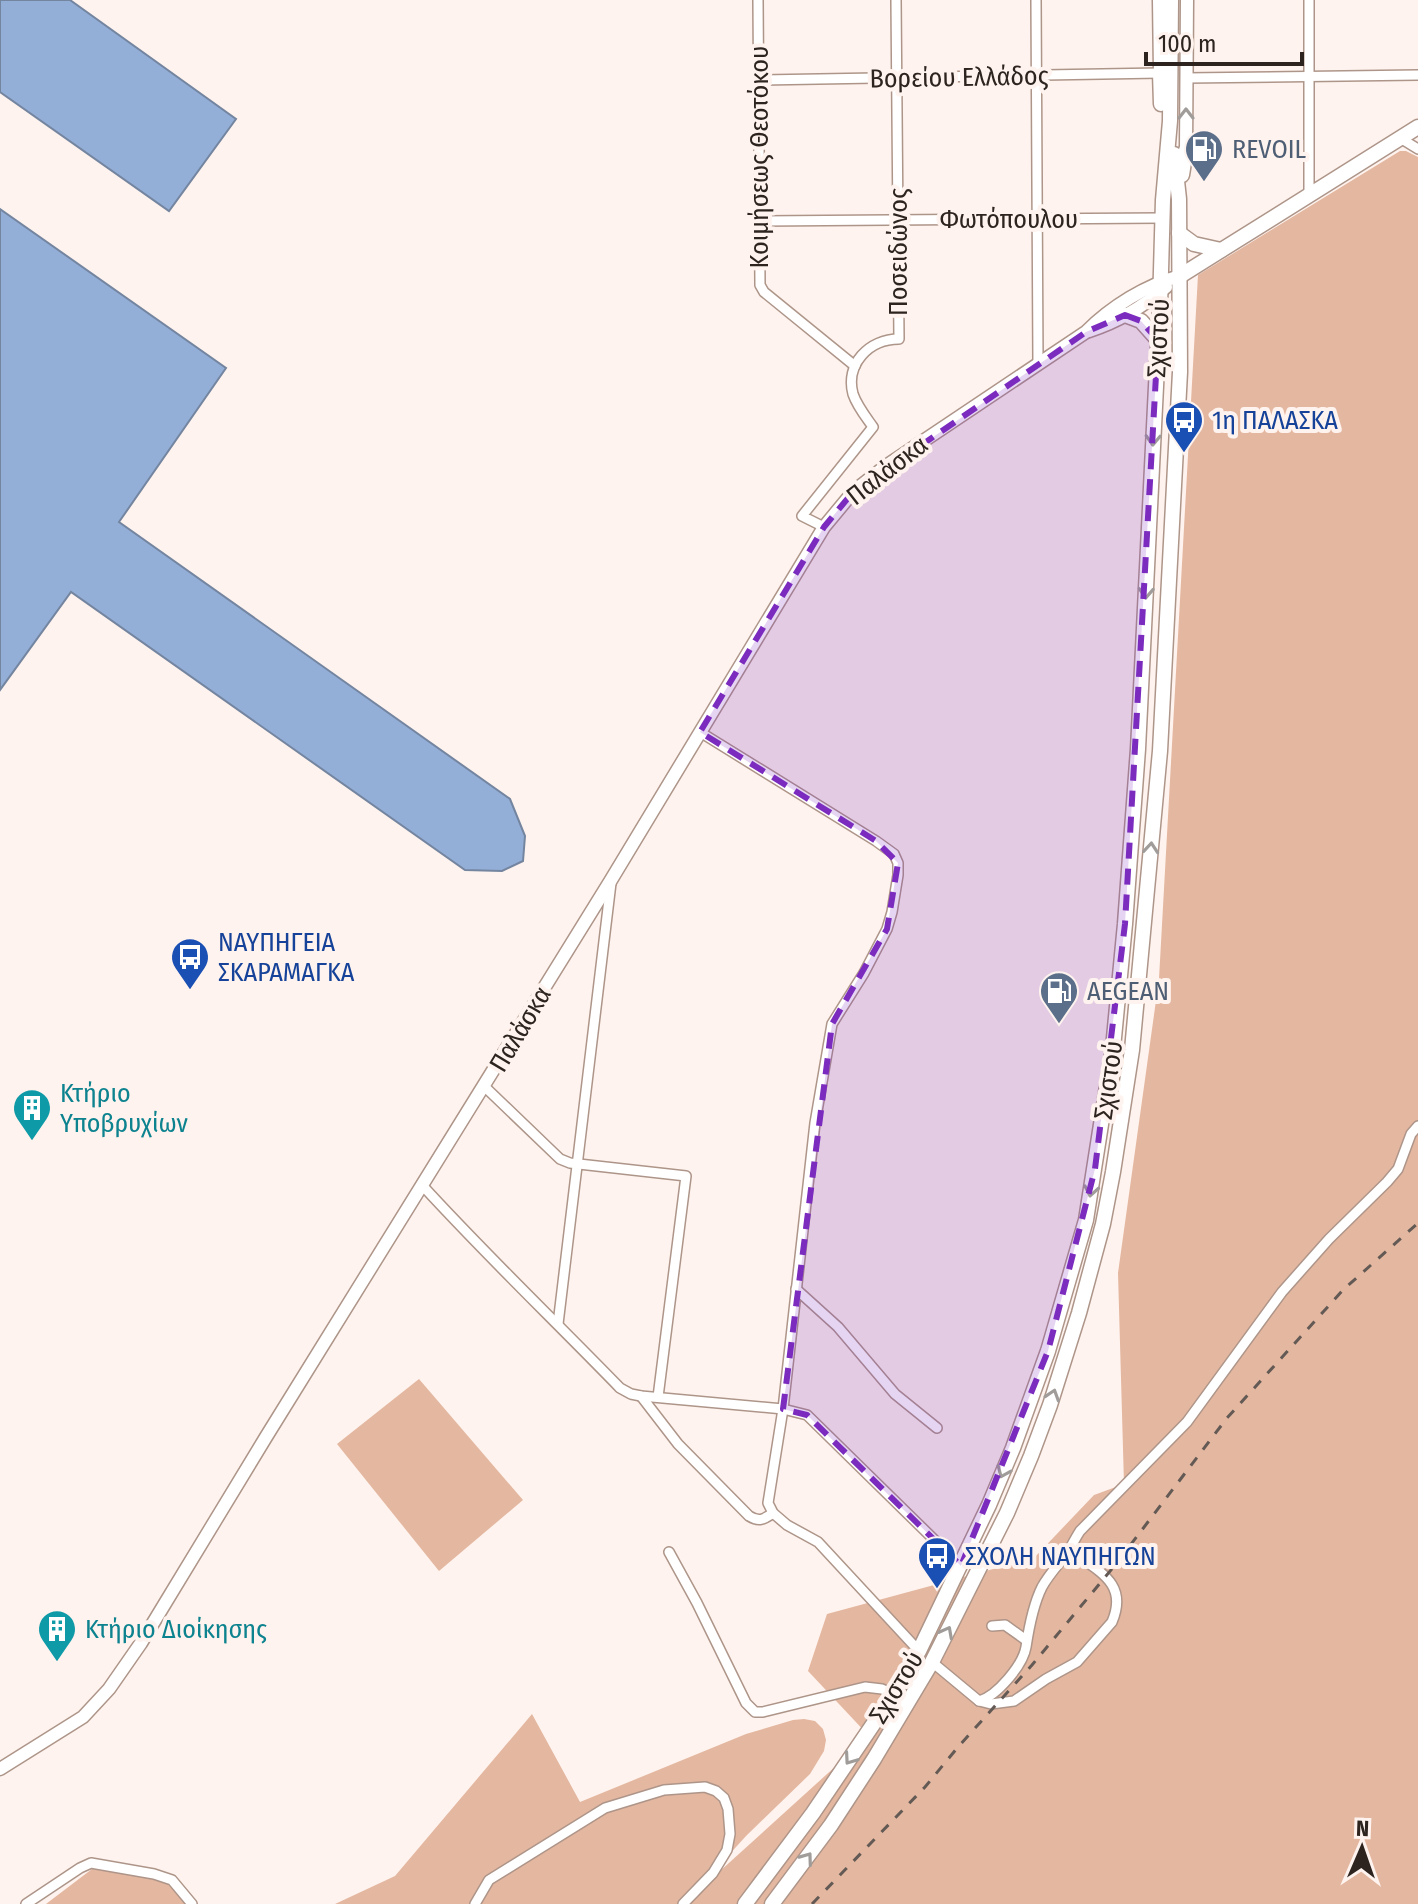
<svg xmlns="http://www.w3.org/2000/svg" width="1418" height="1904" viewBox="0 0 1418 1904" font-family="'Fira Sans Condensed',sans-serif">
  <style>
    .green { fill: #e4b7a0 }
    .water { fill: #93afd8; stroke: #7485a0; stroke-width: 2 }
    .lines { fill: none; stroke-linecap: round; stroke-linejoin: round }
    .minor-casing { stroke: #ae9589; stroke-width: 12 }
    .tertiary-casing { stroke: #ae9589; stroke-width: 15 }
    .primary-casing { stroke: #ae9589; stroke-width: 17 }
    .minor { stroke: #fff; stroke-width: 9 }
    .tertiary { stroke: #fff; stroke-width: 12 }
    .primary { stroke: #fff; stroke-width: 14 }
    .rail { stroke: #635a55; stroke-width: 3; stroke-dasharray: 10 10; stroke-linecap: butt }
    .oneway { stroke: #a09c9a }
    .marked { fill: #7b2cbf; fill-opacity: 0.2; stroke: #7b2cbf; stroke-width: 6; stroke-dasharray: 16 10; stroke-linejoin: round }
    .labels { text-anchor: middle; stroke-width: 8; stroke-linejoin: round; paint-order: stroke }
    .street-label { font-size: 26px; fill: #2d241f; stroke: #fef3ee }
    .service-label { font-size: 26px; fill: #4e5e75; stroke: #fef3ee; text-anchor: start }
    .transit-label { font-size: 26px; fill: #164399; stroke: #fef3ee; text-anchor: start }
    .culture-label { font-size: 26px; fill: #0d838f; stroke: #fef3ee; text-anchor: start }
  </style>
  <rect width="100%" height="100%" fill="#fef3ee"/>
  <g class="green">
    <polygon points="1400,151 1406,151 1418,157 1418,1904 335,1904 395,1876 532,1714 580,1802 746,1734 793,1720 804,1719 815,1721 823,1729 826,1740 824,1751 810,1774 746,1836 688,1900 869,1736 808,1671 827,1614 1034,1558 1094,1495 1124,1484 1118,1273 1159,979 1198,275"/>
    <polygon points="419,1379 523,1500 439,1571 337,1444"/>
    <polygon points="96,1866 167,1883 198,1904 46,1904"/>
  </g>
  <g class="water">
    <polygon points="0,0 70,0 236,119 169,211 0,92"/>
    <polygon points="0,209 226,368 119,522 510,799 525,836 523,861 502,871 465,870 71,592 0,690"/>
  </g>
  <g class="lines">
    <g class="minor-casing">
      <g id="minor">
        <polyline points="758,0 760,285 764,292 855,366"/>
        <polyline points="1036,0 1038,363"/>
        <polyline points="1186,78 1418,75"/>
        <polyline points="758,80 1160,73"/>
        <polyline points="1400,138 1418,149"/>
        <polyline points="1309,195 1309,0"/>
        <polyline points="759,221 1162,218"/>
        <path d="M824,527L802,516L873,427C866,417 857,406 853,394C845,364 869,339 899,339L896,0"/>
        <polyline points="700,732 876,841 894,854 898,863 898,875 892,912 887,929 864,973 832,1024 815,1123 783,1409 768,1503 773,1513 787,1525 818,1542 919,1651"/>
        <polyline points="485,1087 560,1159 570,1163 686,1176 658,1397"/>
        <path d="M422,1185C486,1255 554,1320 620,1388L631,1394L641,1396L783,1409L807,1415L961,1566"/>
        <polyline points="796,1289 838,1327 895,1394 937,1428"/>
        <polyline points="558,1324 611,883"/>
        <path d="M641,1396L678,1444L749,1516C759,1522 763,1520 773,1513"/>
        <polyline points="669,1552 697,1603 746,1703 755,1712 763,1712 865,1687 882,1689 897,1696"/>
        <polyline points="992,1626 1005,1625 1026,1640"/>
        <path d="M932,1662L979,1701L991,1704L1014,1701L1046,1679L1077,1662L1112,1622C1129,1582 1097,1571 1070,1550"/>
        <path d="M979,1701C997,1696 1023,1665 1026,1647C1029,1627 1033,1605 1042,1587C1049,1574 1059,1564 1068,1552C1072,1545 1076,1537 1080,1531L1187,1422L1282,1292L1329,1239L1387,1182L1398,1169L1411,1134L1418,1126"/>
        <polyline points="26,1904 80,1868 91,1863 154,1874 172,1880 192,1904"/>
        <polyline points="475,1904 489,1880 605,1808 664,1790 705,1787 716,1791 724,1798 728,1809 730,1834 727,1850 713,1873 683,1904"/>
      </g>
    </g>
    <g class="tertiary-casing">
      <g id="tertiary">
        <polyline points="1159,0 1160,73"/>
        <polyline points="1186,150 1187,0"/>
        <path d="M1089,331C1117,322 1144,306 1166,287"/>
        <path d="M0,1769L83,1717L109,1689L141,1643L266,1437L611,880L824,527L853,492L886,466L1086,332C1111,307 1146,285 1180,276"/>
      </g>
    </g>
    <g class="primary-casing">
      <g id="primary">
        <polyline points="1160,73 1161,104"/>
        <polyline points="1182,175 1186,150"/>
        <polyline points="1179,233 1194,244 1221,250"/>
        <polyline points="1180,276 1418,127"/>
        <polyline points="1125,315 1141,321 1158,340"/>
        <polyline points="745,1904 813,1813 893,1695 919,1651 989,1505 1013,1448 1048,1351 1086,1220 1113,1048 1125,924 1138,749 1160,306 1163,200 1170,121 1171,0"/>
        <polyline points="772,1904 831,1825 874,1759 932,1662 1007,1513 1031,1456 1050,1405 1079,1313 1103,1224 1113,1172 1132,1050 1160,751 1180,372 1179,199 1174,154"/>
      </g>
    </g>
    <use href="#minor" class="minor"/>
    <use href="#tertiary" class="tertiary"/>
    <use href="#primary" class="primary"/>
    <polyline class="rail" points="812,1904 925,1787 958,1747 1032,1665 1116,1564 1227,1418 1343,1290 1418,1223"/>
  </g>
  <defs><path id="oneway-chevron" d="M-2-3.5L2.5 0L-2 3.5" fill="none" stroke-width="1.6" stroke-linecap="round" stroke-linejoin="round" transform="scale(2)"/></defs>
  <g class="oneway">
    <use href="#oneway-chevron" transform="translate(1186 114) rotate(-90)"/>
    <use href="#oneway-chevron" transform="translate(1153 440) rotate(92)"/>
    <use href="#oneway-chevron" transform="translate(1146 593) rotate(93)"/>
    <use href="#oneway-chevron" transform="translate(1151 848) rotate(-85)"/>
    <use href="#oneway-chevron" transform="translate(1091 1191) rotate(100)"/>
    <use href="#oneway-chevron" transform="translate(1053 1395) rotate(-72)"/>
    <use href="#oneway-chevron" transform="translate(1003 1472) rotate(113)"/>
    <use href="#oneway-chevron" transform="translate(947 1632) rotate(-62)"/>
    <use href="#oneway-chevron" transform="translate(850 1759) rotate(125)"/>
    <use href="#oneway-chevron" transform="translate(807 1858) rotate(-54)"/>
  </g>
  <path class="marked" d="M1125,315L1141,321L1158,340L1125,924L1095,1169L1048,1351L961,1566L807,1415L783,1409L832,1024L887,929L898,863L876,841L700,732L824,527L853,492L1086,332Z"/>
  <defs>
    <g id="fuel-pin" transform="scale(2)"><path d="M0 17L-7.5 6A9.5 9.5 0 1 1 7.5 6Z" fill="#5c6f8a" stroke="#fef3ee"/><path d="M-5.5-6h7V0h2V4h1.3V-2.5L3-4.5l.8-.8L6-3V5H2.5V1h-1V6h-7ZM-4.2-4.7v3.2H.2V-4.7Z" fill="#fff"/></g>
    <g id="bus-pin" transform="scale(2)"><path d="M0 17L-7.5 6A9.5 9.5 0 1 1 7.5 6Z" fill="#1a4fb4" stroke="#fef3ee"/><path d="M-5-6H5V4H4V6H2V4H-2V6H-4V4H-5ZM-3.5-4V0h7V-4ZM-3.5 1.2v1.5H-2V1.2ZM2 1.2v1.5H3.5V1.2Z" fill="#fff"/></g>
    <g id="building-pin" transform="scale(2)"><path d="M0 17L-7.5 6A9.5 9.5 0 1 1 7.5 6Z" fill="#0f9aa8" stroke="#fef3ee"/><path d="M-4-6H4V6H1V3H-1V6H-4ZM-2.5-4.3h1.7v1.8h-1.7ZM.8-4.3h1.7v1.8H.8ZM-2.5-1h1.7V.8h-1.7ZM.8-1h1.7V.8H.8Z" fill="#fff"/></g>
  </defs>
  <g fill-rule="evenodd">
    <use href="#fuel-pin" x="1204" y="149"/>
    <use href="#bus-pin" x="1184" y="420"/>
    <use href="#bus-pin" x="190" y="957"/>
    <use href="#fuel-pin" x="1059" y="991"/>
    <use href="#building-pin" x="32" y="1108"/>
    <use href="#bus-pin" x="937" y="1556"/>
    <use href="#building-pin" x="57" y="1629"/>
  </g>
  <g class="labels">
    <g class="street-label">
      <text transform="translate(959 77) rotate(-1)" y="9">Βορείου Ελλάδος</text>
      <text transform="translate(759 157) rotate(-90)" y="9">Κοιμήσεως Θεοτόκου</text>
      <text x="1009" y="228">Φωτόπουλου</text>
      <text transform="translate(898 252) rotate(-90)" y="9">Ποσειδώνος</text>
      <text transform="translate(1158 338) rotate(-87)" y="9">Σχιστού</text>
      <text transform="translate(887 470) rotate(-38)" y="9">Παλάσκα</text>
      <text transform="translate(520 1029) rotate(-59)" y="9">Παλάσκα</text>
      <text transform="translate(1108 1080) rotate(-82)" y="9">Σχιστού</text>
      <text transform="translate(896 1687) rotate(-59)" y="9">Σχιστού</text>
    </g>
    <g class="service-label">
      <text x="1232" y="158">REVOIL</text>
      <text x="1087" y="1000">AEGEAN</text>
    </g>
    <g class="transit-label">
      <text x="1212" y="429">1η ΠΑΛΑΣΚΑ</text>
      <text x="218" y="951">ΝΑΥΠΗΓΕΙΑ<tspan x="218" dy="30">ΣΚΑΡΑΜΑΓΚΑ</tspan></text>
      <text x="965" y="1565">ΣΧΟΛΗ ΝΑΥΠΗΓΩΝ</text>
    </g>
    <g class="culture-label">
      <text x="60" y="1102">Κτήριο<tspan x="60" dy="30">Υποβρυχίων</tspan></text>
      <text x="85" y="1638">Κτήριο Διοίκησης</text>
    </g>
  </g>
  <g transform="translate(1362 1848) rotate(2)" stroke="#fef3ee" stroke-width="6" paint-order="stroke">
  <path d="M0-6L14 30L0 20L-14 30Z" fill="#2d241f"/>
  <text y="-12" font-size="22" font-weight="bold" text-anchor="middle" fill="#2d241f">N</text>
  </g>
  <path d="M1146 52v12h156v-12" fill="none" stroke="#2d241f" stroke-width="4"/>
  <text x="1158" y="52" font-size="24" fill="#2d241f" stroke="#fef3ee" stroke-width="6" paint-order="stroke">100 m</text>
</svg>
